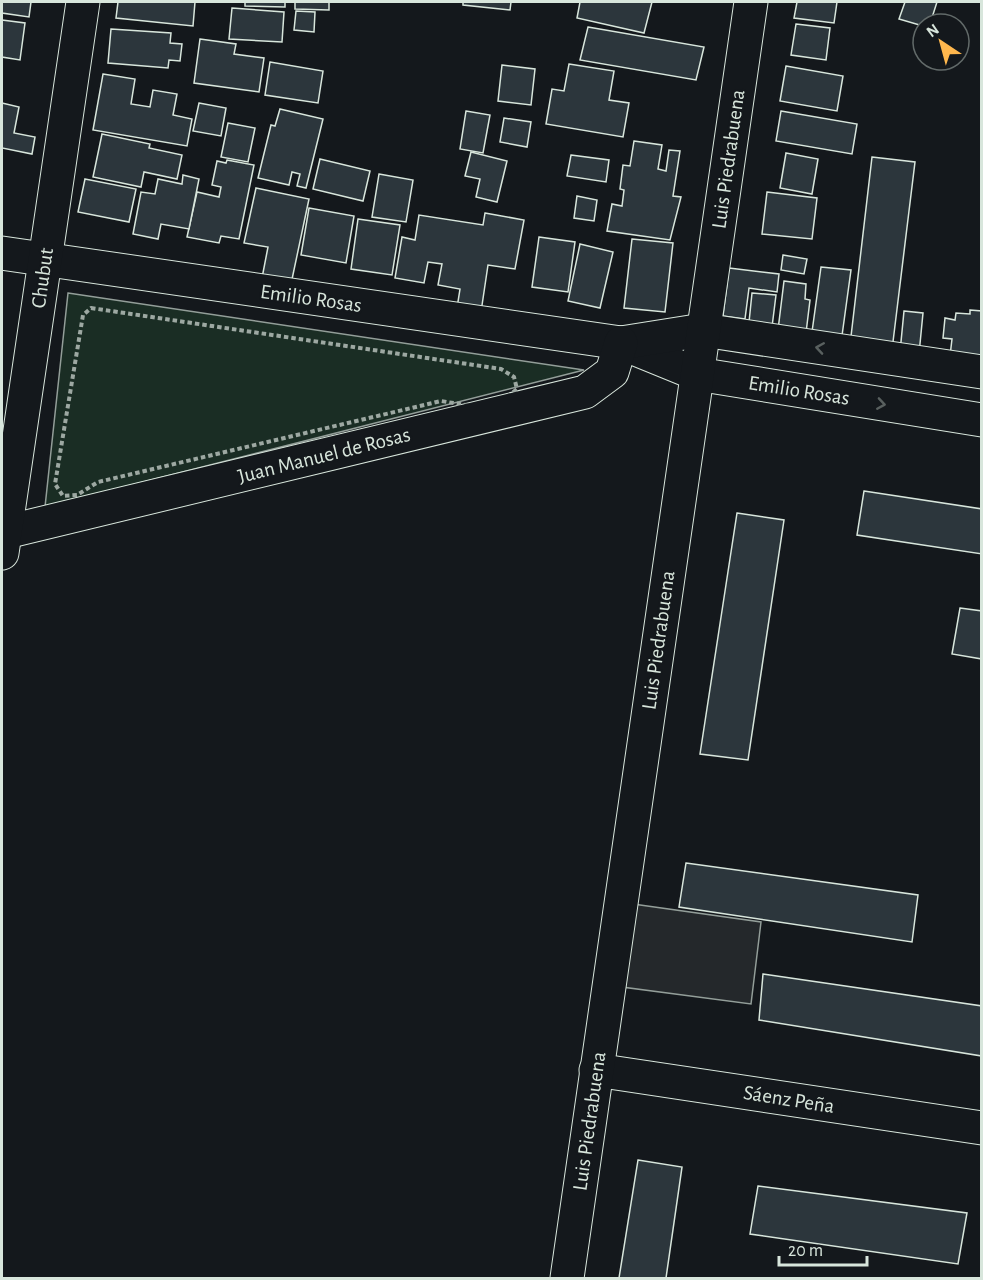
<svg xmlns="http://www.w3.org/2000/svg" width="983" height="1280" viewBox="0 0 983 1280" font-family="'Alegreya Sans',sans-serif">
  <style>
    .green { fill: #1a2d24; stroke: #939e99; stroke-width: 1.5 }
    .parking { fill: #24282b; stroke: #939e99; stroke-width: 1.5 }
    .building { fill: #2c363c; stroke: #d8e6dc; stroke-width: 1.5 }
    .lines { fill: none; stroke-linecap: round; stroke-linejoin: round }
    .minor-casing { stroke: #d8e6dc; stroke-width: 35 }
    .path { stroke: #9da8a2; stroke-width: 4; stroke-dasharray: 4.5 3; stroke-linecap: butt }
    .minor { stroke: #14181c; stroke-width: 33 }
    .oneway { stroke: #59605f }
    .labels { text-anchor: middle; stroke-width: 4.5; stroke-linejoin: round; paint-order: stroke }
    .street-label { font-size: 21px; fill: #d8e6dc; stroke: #14181c }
  </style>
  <rect width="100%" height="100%" fill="#14181c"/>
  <polygon class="green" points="68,293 584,370 45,507"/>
  <polygon class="parking" points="633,904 761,922 751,1004 622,987"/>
  <g class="building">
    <polygon points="2,2 31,2 29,17 2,13"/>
    <polygon points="118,2 195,2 193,26 116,18"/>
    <polygon points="245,2 285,2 285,7 245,6"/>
    <polygon points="295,2 329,2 329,10 295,9"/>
    <polygon points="463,2 511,2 510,10 463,5"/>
    <polygon points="580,2 652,2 644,33 577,18"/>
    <polygon points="797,2 837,2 834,23 794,18"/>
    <polygon points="905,2 937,2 930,24 923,24 923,26 899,19"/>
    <polygon points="232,8 284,12 282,42 229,39"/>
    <polygon points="296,11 315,12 314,32 294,30"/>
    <polygon points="2,20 25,23 20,60 2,57"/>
    <polygon points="796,24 830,28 826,60 791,55"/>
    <polygon points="588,27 704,47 696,80 580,60"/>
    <polygon points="111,29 171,33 170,43 182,44 180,61 169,60 168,68 108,63"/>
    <polygon points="200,39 236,44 234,54 264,58 259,92 194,83"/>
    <polygon points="270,62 323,71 318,103 265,95"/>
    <polygon points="569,64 614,71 609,100 629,103 623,137 546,124 552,89 564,91"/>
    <polygon points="502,65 535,69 531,105 498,101"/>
    <polygon points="786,66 843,76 837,111 780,101"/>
    <polygon points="103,74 135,79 131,104 150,107 153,90 177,94 173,115 192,119 187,146 93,130"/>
    <polygon points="2,103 19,107 14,133 35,137 32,154 2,148"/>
    <polygon points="199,103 226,108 221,136 193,131"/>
    <polygon points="280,109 323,119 306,188 297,186 300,174 292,172 289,185 258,178 271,125 275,126"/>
    <polygon points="466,111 490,115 483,153 460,149"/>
    <polygon points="781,111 857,124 852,154 776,141"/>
    <polygon points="504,118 531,122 527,147 500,142"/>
    <polygon points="228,123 255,128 248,162 221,157"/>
    <polygon points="102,134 150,144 149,148 182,155 177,179 144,172 141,187 93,177"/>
    <polygon points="634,141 662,145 658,169 666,171 669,150 680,151 673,196 681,197 670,240 607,231 612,204 622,206 624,190 620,189 623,165 630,166"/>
    <polygon points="471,152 507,161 497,202 476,197 480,179 465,176"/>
    <polygon points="786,153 818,159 812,194 780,188"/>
    <polygon points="571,155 609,160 606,182 567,176"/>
    <polygon points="872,157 915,162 892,350 850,345"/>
    <polygon points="320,159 370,171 363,201 313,189"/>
    <polygon points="227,160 254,165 239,239 221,236 219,243 187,237 197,192 219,197 221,187 212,185 217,161 226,163"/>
    <polygon points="379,174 413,180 406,222 372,217"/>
    <polygon points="183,175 199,179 189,229 161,224 158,239 133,234 141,192 155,194 158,179 182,184"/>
    <polygon points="85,179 136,189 129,222 78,212"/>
    <polygon points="256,188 309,199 291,284 262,278 268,247 244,243"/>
    <polygon points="767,192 817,198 812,239 762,234"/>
    <polygon points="577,196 597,200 594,221 574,218"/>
    <polygon points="309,208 354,216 346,263 301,255"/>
    <polygon points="485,213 524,220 515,269 488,265 481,312 457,308 460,289 438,285 442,264 428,262 424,283 395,278 402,237 415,240 419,215 483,225"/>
    <polygon points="358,219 400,225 392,275 351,269"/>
    <polygon points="539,237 575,242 568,292 532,287"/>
    <polygon points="632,239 673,243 665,312 624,308"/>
    <polygon points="580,244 613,252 600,308 568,301"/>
    <polygon points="783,255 807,259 804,274 781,270"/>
    <polygon points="821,267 851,270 841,343 811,339"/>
    <polygon points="729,268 779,274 777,292 749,288 745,319 723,316"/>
    <polygon points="784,281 806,284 805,299 810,300 805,341 777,338"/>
    <polygon points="752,293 776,295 771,335 748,332"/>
    <polygon points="970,310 982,311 982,360 950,356 952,339 943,338 945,318 955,320 956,313 970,314"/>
    <polygon points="904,311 923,313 919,354 900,352"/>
    <polygon points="864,491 982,509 982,554 857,535"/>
    <polygon points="737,513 784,520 748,760 700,754"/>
    <polygon points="960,608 982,611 982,659 952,654"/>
    <polygon points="686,863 918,895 912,942 679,907"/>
    <polygon points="763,974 982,1006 982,1056 759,1020"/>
    <polygon points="638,1160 682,1167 666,1278 619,1278"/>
    <polygon points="758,1186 967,1213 958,1264 750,1234"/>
  </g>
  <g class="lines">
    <g class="minor-casing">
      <g id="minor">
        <polyline points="2,253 621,343 697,374 982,420"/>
        <polyline points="621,343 703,330 982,372"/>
        <polyline points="2,533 585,392 612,372 621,343"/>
        <polyline points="2,553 83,2"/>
        <polyline points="596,1070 982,1128"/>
        <polyline points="567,1278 751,2"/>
      </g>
    </g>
    <path class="path" d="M91,308L501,369L514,377L517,389C490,412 473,406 441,401L98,482L77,495L63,496L55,484L83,315Z"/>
    <use href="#minor" class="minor"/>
  </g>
  <defs><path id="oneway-chevron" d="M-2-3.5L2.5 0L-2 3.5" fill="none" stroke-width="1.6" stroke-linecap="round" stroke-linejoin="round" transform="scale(1.5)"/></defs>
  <g class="oneway">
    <use href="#oneway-chevron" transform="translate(820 348) rotate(-171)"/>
    <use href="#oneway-chevron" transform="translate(881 404) rotate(9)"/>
  </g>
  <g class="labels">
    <g class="street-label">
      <text transform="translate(728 159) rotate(-82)" y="7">Luis Piedrabuena</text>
      <text transform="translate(42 278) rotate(-82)" y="7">Chubut</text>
      <text transform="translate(311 298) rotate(8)" y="7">Emilio Rosas</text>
      <text transform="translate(799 390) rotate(9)" y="7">Emilio Rosas</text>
      <text transform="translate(324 455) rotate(-14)" y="7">Juan Manuel de Rosas</text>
      <text transform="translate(658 640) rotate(-82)" y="7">Luis Piedrabuena</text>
      <text transform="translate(789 1099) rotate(9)" y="7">Sáenz Peña</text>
      <text transform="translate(589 1121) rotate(-82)" y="7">Luis Piedrabuena</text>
    </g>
  </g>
  <rect width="983" height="1280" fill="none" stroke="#d8e6dc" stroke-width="6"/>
  <g transform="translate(941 42) rotate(324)"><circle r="28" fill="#14181c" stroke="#626a69" stroke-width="1.5"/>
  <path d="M0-4.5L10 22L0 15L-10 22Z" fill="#ffb74d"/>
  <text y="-9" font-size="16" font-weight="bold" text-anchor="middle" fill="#d8e6dc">N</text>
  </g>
  <path d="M779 1256v9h88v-9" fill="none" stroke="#d8e6dc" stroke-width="3"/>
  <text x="788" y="1256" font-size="18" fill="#d8e6dc" stroke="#14181c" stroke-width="4.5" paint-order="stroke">20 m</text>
</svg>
